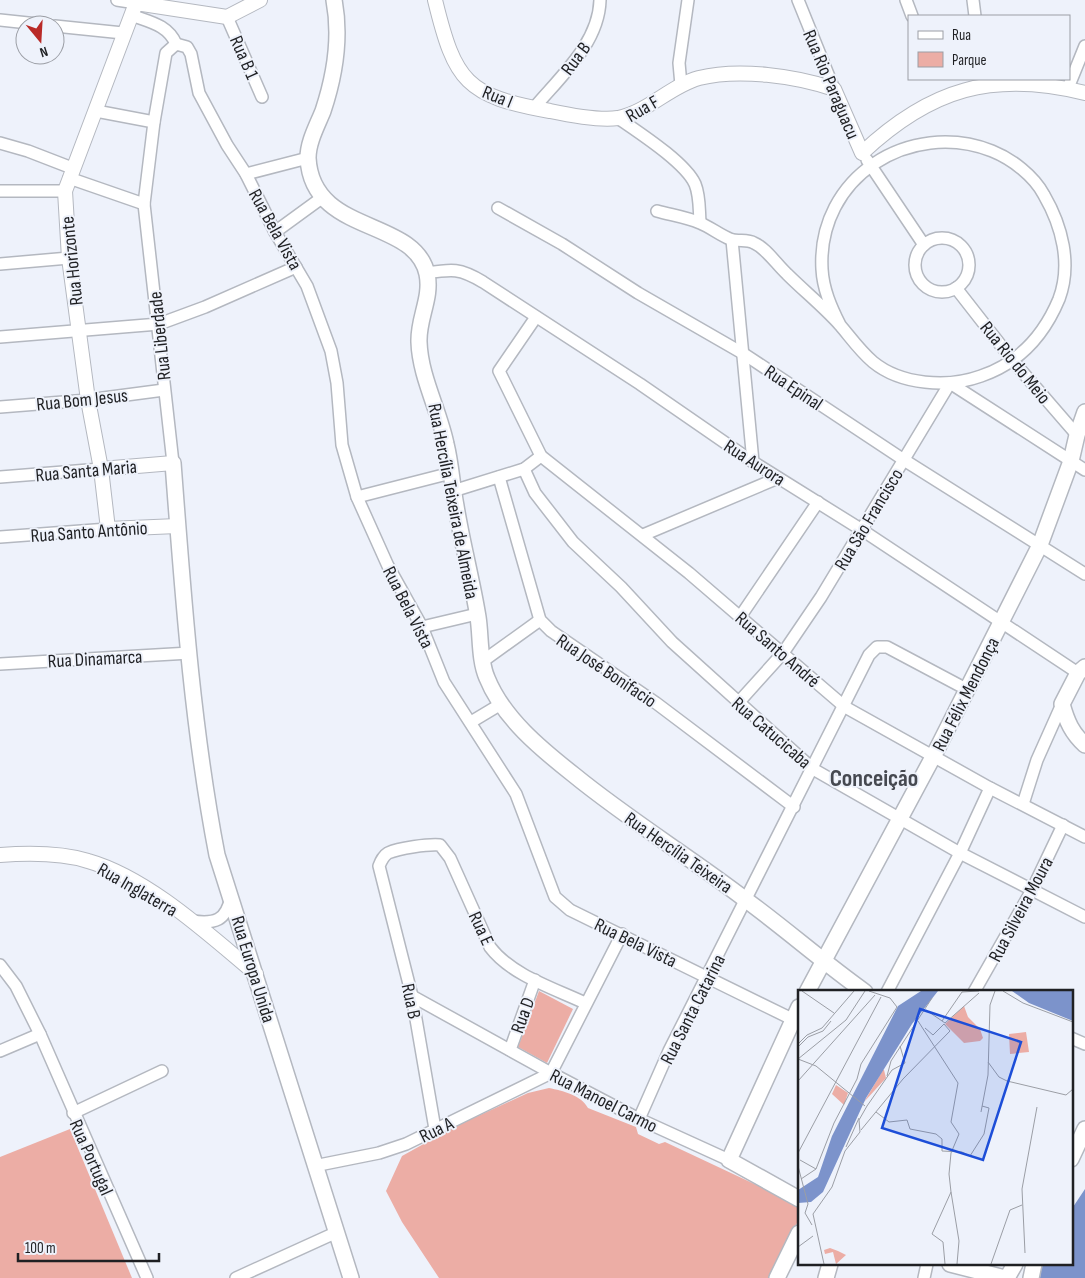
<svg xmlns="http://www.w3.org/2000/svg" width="1085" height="1278" viewBox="0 0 1085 1278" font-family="'Sofia Sans Condensed',sans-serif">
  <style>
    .green { fill: #ecada5 }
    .water { fill: #7c93cb }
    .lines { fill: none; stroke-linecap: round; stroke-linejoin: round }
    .minor-casing { stroke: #b4b8c0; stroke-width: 14 }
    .tertiary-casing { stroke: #b4b8c0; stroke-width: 16 }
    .secondary-casing { stroke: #b4b8c0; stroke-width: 18 }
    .minor { stroke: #fff; stroke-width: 11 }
    .tertiary { stroke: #fff; stroke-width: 14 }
    .secondary { stroke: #fff; stroke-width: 15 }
    .labels { text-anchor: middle; stroke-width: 4; stroke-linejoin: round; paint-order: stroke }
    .street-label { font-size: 19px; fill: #1f2023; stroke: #eef2fb }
    .district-label { font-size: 24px; font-weight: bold; fill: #464950; stroke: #eef2fb }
    .inset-road { fill: none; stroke: #9b9ea5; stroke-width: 1 }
    .view { fill: #1d4ed8; fill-opacity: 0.15; stroke: #1d4ed8; stroke-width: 2.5 }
    .inset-edge { fill: none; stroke: #1f2023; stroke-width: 2.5 }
  </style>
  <rect width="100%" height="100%" fill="#eef2fb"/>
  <g class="green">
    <polygon points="539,991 573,1009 547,1063 518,1047"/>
    <path d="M549,1088C563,1091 581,1095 588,1108L636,1127L638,1134L659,1144L665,1142L797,1204L799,1219L770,1278H439L402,1222L386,1191L402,1156L456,1126L528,1093Z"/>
    <polygon points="70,1129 132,1278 0,1278 0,1157"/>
  </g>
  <polygon class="water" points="1085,1189 1085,1278 1040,1278 1042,1264 1071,1264 1071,1210"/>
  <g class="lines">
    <g class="minor-casing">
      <g id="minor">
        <polyline points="117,0 136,3"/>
        <polyline points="798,0 834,89"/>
        <polyline points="906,0 912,16"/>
        <polyline points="973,0 975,16"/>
        <path d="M131,15C150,22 168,25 176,44"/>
        <polyline points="227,17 262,97"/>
        <polyline points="0,20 47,25"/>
        <polyline points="55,26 123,33"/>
        <polyline points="681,85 679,63 688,0"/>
        <polyline points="1068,88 1085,46"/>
        <path d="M534,108C560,77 599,43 600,0"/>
        <polyline points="96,111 154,122"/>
        <path d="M618,118C638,132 685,162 695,184C700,196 699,209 700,222"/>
        <polyline points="0,143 28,151 72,168"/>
        <polyline points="867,160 924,245"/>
        <polyline points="246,174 308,158"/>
        <polyline points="69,178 144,204"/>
        <polyline points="0,191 65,191"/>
        <polyline points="498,208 562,244 638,293 744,354 904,460 1085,574"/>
        <path d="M657,211C671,215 686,217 700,223C710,227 720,235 730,239C738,242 747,239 754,243C766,248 777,265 787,274C804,291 824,307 840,325C851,338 860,351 873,362C901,385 948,388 981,376C1019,363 1044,335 1059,299C1072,264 1062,226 1044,195C1034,176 1012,159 992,151C910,119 817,177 822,269C823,289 831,307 840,325"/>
        <polyline points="275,232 323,197"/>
        <circle cx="942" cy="265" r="27"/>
        <polyline points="732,240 753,462"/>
        <polyline points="0,264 69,258"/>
        <path d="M427,273C452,269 460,268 483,282L640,384L753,462L862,530L1078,673"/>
        <polyline points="956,288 1013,361 1077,435"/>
        <polyline points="536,317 499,371 541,456 689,573 845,707 990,788 1085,837"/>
        <polyline points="0,337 159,324 205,307 296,267"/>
        <polyline points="950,383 1085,470"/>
        <polyline points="0,407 88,400 164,390"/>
        <polyline points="173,463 144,204 154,122 166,53 176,44 187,47 191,54 199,93 227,145 246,174 275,232 307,286 331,351 337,383 342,445 357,497 388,566 422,627 444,682 516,794 555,897 570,910 792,1019"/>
        <polyline points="524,469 535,493 573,542 621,587 672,642 813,769 960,853 1085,917"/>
        <polyline points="0,477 101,469"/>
        <polyline points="499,477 540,620 551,631 656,703 794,807"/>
        <polyline points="453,491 524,469 541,456"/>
        <polyline points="357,497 451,473"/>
        <polyline points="643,535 778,478"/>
        <polyline points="0,537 108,529"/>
        <polyline points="740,617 818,502"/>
        <polyline points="422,627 477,614"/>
        <polyline points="483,661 540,620"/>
        <polyline points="0,664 190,653"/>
        <polyline points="738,703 783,653 821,597 950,383"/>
        <polyline points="471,722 501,704"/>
        <polyline points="1023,804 1037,760 1062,704"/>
        <path d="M192,921C215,924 226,921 231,897"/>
        <polyline points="0,965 16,986 40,1034 147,1278"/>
        <polyline points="887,992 960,853 990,788"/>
        <polyline points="974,992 1032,890 1063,825"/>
        <polyline points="412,996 551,1073 639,1119 729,1160"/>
        <polyline points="1071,1038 1085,1044"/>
        <polyline points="510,1050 535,980"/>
        <polyline points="0,1051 40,1034"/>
        <polyline points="73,1113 162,1071"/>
        <polyline points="639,1119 669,1051 869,655 877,647 887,647 968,690"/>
        <path d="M435,1129L412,996L379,866C381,861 383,856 388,853C399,848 428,844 440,845L450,858L490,947C511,975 553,988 585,1003"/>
        <polyline points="314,1166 379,1153 406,1144 551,1073 622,934"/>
        <polyline points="236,1278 335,1233"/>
        <polyline points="924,1278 927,1264"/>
      </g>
    </g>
    <g class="tertiary-casing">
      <g id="tertiary">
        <path d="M435,0C455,82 466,96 550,111C569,115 599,121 618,118C648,112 670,86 699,78C739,68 796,76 834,89L862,153C930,89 993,70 1085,93"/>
        <polyline points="101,469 173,463"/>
        <polyline points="177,526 108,529 101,469 88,400 69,258 65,191 136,3 227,17 260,0"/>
        <path d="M0,855C27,853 62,853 88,861C148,878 208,934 256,974"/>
      </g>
    </g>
    <g class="secondary-casing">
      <g id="secondary">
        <path d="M334,0C341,37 335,75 323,111C317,126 308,142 308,158C312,236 415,217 427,274C432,298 418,318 419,342C420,376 439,410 446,444C451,464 452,485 456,506C462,543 472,580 478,617C481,636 479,660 487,678C503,718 541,749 574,775C629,820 690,857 746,900C787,930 824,963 865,992"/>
        <path d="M173,463C183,594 192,726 217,855L351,1278"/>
        <path d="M1085,667L1078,673L1062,704C1067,722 1072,733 1085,745"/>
        <polyline points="807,992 934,755 1040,545 1071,461 1077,435 1085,412"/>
        <polyline points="799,1007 729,1160 799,1199"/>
        <polyline points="1071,1159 1085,1129"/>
        <polyline points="950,1264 1005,1278"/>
        <polyline points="777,1278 799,1233"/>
        <polyline points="826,1278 830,1264"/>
        <polyline points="1007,1278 1015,1264"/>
        <polyline points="1031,1278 1034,1264"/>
      </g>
    </g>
    <use href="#minor" class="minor"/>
    <use href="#tertiary" class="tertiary"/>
    <use href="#secondary" class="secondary"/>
  </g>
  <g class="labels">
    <g class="street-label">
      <text transform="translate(245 57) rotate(66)" y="7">Rua B 1</text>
      <text transform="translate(575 58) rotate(-53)" y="7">Rua B</text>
      <text transform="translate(832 84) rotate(67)" y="7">Rua Rio Paraguacu</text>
      <text transform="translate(498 96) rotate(22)" y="7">Rua I</text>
      <text transform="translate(642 108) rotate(-30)" y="7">Rua F</text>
      <text transform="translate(276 229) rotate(61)" y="7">Rua Bela Vista</text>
      <text transform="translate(71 261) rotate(-96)" y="7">Rua Horizonte</text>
      <text transform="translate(159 336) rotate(-96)" y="7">Rua Liberdade</text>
      <text transform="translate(1016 362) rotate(51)" y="7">Rua Rio do Meio</text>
      <text transform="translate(794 387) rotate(34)" y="7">Rua Epinal</text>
      <text transform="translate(82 399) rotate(-6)" y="7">Rua Bom Jesus</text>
      <text transform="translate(755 462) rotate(33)" y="7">Rua Aurora</text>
      <text transform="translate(86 470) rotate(-5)" y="7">Rua Santa Maria</text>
      <text transform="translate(454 501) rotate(79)" y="7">Rua Hercília Teixeira de Almeida</text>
      <text transform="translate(868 519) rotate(-59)" y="7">Rua São Francisco</text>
      <text transform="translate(89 531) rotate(-4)" y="7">Rua Santo Antônio</text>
      <text transform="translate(409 607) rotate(63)" y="7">Rua Bela Vista</text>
      <text transform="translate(778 649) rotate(41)" y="7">Rua Santo André</text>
      <text transform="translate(95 658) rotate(-3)" y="7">Rua Dinamarca</text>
      <text transform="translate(607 670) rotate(34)" y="7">Rua José Bonifacio</text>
      <text transform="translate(965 694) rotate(-63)" y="7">Rua Félix Mendonça</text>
      <text transform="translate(772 732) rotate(41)" y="7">Rua Catucicaba</text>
      <text transform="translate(679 852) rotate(35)" y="7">Rua Hercília Teixeira</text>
      <text transform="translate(138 889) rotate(30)" y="7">Rua Inglaterra</text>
      <text transform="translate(1020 909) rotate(-62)" y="7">Rua Silveira Moura</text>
      <text transform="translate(482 928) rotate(65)" y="7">Rua E</text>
      <text transform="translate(636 942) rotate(26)" y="7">Rua Bela Vista</text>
      <text transform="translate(254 969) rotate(73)" y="7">Rua Europa Unida</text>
      <text transform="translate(412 1001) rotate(78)" y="7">Rua B</text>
      <text transform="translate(692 1009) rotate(-63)" y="7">Rua Santa Catarina</text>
      <text transform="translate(522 1015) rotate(-70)" y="7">Rua D</text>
      <text transform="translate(604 1100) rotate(27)" y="7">Rua Manoel Carmo</text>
      <text transform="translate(436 1129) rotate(-26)" y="7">Rua A</text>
      <text transform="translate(92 1157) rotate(66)" y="7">Rua Portugal</text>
    </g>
    <g class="district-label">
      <text x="874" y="786">Conceição</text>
    </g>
  </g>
  <g transform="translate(798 990)">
    <rect width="275" height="275" fill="#eef2fb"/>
    <path d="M166,16L170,27L182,39L185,48L182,51L166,53L147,34ZM228,42L231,62L212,64L211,44ZM86,80L88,88L66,112L85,80ZM38,95L50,103L46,115L34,104ZM32,258L40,261L48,265L38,274L35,262L27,264L26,260Z" fill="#ecada5"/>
    <path d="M123,1H140L114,34L68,108L25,202L13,212L0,213V200L20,187L34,146L100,16ZM214,1H275V31L231,13Z" fill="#7c93cb"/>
    <path class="inset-road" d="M4,1L36,23M205,1L225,13L275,32M128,20L147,33L181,3M120,31L160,93L153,132L161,144L153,163L151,184L153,202L134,244L145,252L147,274M144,31L164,2L181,1M0,54L9,45L24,38L56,1M0,57L10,47L25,41L33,31M0,69L18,76L67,116M0,69L48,30L67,1M190,72L201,87L209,91L268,105L275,99M89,86L93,71L134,8M0,91L77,5M78,122L91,132L109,130L112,139L138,144L144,149V161L164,162L172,166L186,144L191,118L184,116M183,122L190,85L192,15L197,1M63,140L105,89L152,41L146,34L135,45L127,38M48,157L61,128M0,163L83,7M2,170L18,179M0,176L10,214L7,223L14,235M3,189L18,179L36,133L59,89L63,74L99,17L92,8L71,1M153,202L161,251L159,274M0,257L15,246M227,263L224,199L239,117M26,274L15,224L34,197L47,161L62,142L61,130L69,116L94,80L107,73L102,56M193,274L212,220L224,215"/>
    <path class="view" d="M122,19L223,52L185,170L84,138Z"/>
    <rect width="275" height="275" class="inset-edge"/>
  </g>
  <rect x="908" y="15" width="162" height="65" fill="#eef2fb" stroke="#9b9ea5"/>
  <rect x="918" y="31" width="25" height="8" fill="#ffffff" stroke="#9b9ea5"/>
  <text x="952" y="40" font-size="15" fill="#1f2023">Rua</text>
  <rect x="918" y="52" width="25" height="15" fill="#ecada5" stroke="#9b9ea5"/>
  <text x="952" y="65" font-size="15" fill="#1f2023">Parque</text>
  <g transform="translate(40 40) rotate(162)"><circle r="24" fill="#eef2fb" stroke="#9b9ea5"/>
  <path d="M0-4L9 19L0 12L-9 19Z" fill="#b92a27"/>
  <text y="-8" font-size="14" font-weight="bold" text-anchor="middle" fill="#1f2023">N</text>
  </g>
  <path d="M18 1253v8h141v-8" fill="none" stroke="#1f2023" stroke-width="2.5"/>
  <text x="25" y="1253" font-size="15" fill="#1f2023" stroke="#eef2fb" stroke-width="4" paint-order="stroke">100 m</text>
</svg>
